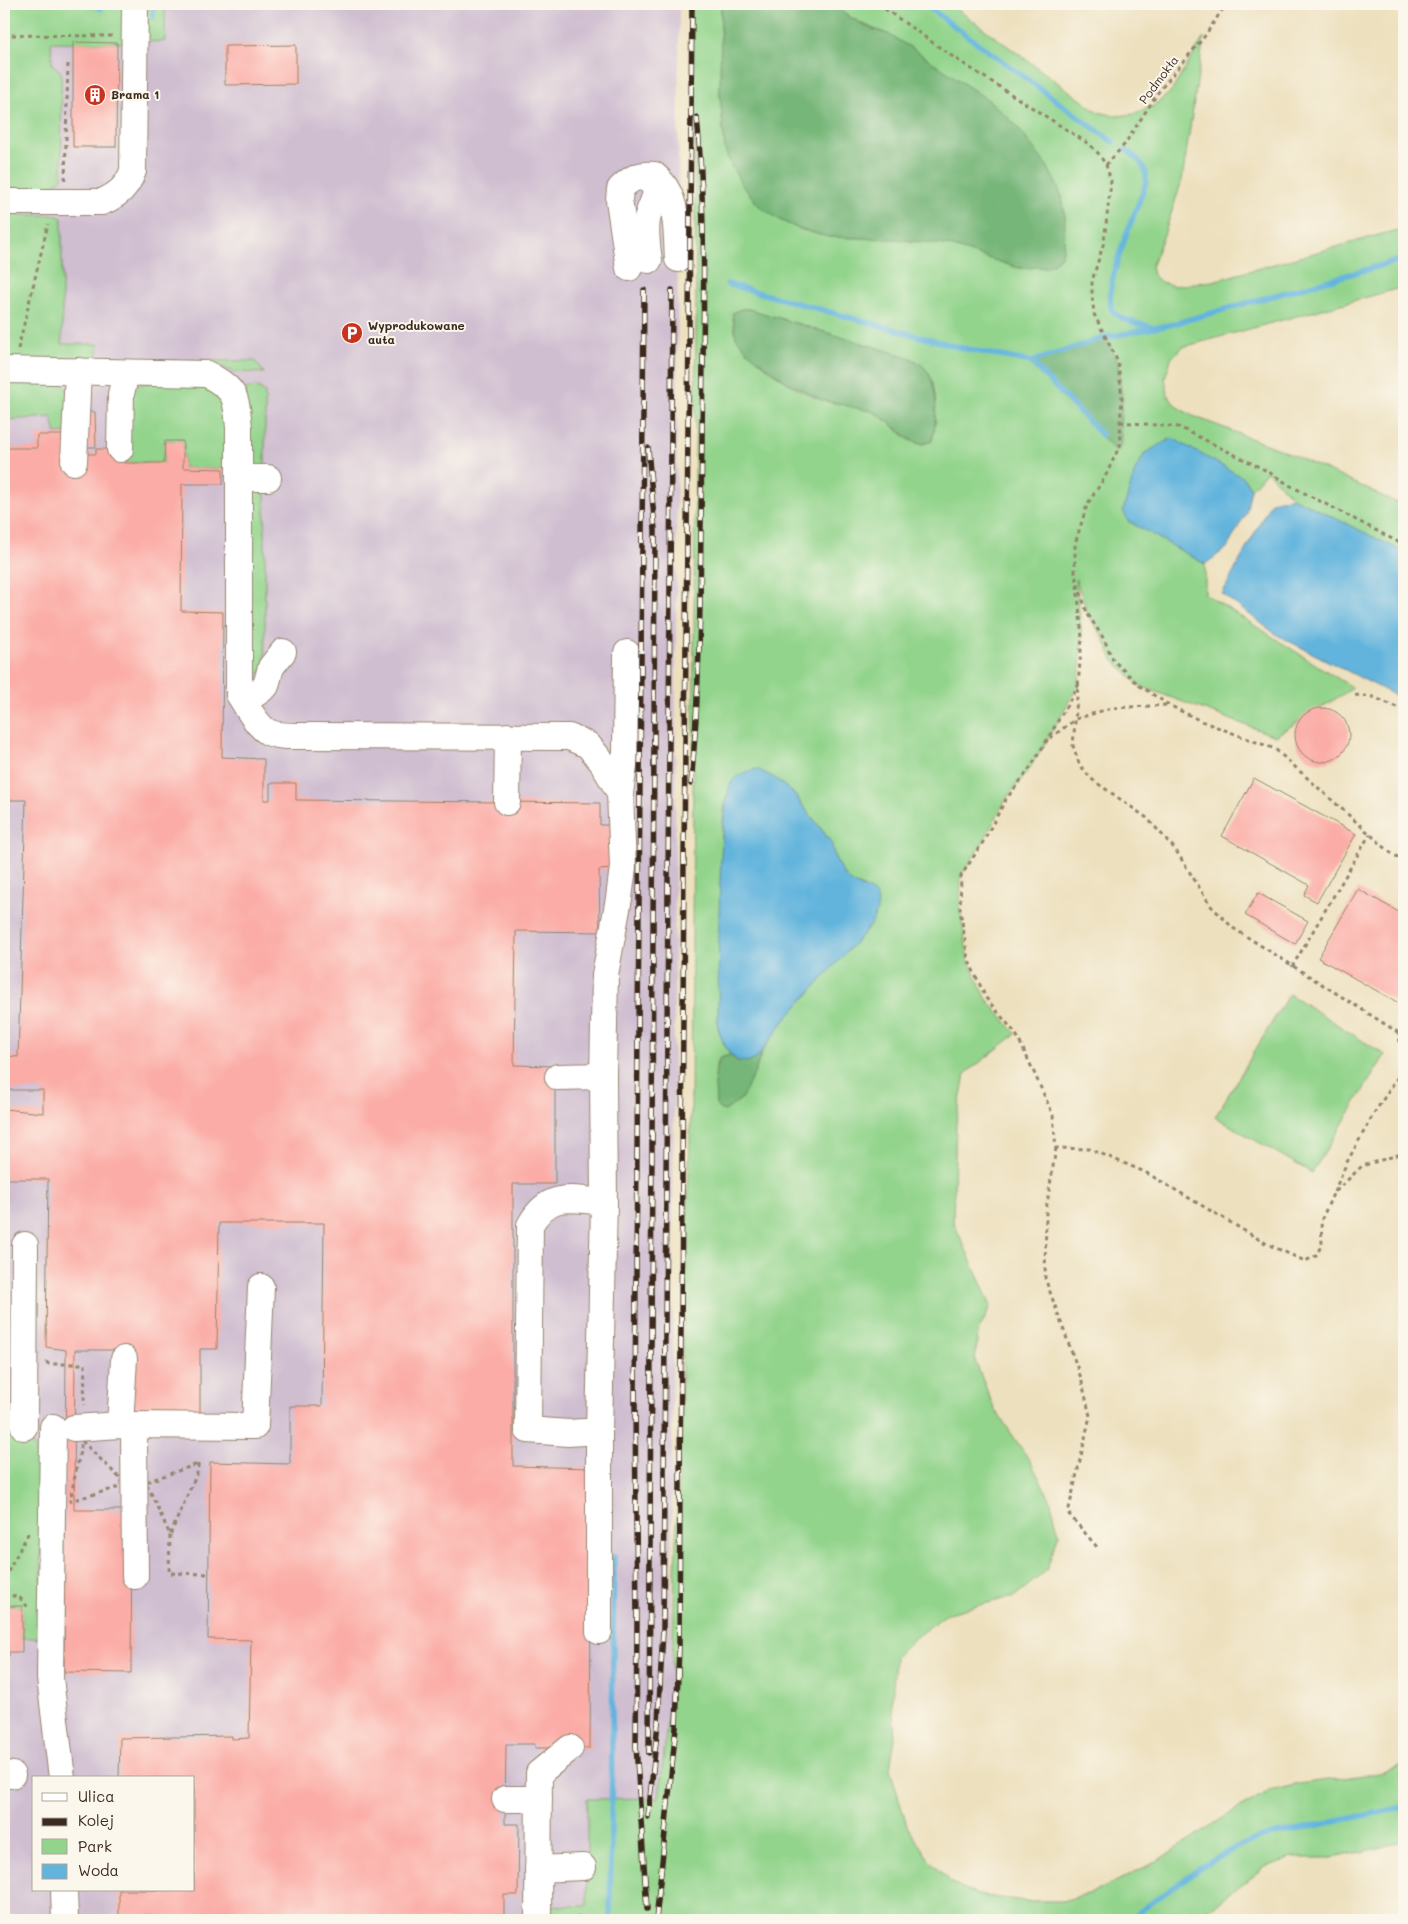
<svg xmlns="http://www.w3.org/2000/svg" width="1408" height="1924" viewBox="0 0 1408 1924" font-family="Mali,sans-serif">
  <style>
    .industrial { fill: #cfbdd0; fill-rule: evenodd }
    .green { fill: #93d48c; stroke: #677f55; fill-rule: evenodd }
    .forest { fill: #76b678; stroke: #58704b }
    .water { fill: #62b4dd; stroke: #4e6f7e }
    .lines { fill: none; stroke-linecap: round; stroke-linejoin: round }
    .stream { stroke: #62b4dd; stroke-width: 5.5 }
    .building { fill: #fbaca6 }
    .minor-casing { stroke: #94856e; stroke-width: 28 }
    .path { stroke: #94856e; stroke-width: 3; stroke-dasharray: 4 4; stroke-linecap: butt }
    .minor { stroke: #fff; stroke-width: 26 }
    .rail-casing { stroke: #3b2a1e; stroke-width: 5.5 }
    .rail { stroke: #fbf7ec; stroke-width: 4; stroke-dasharray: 11; stroke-linecap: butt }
    .labels { text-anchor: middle; stroke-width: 4; stroke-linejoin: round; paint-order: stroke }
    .street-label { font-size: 12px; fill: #3b2a1e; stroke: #fbf7ec }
    .poi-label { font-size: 12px; font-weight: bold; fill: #3b2a1e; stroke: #fbf7ec; text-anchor: start }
  </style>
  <rect width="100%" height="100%" fill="#fbf7ec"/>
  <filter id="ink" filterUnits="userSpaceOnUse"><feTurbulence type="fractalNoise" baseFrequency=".02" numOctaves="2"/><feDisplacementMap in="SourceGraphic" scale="10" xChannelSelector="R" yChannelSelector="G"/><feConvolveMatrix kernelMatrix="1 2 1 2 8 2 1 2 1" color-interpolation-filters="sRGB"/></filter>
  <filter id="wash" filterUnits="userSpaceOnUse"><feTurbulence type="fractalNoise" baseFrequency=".0096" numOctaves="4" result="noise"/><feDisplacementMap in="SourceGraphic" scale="20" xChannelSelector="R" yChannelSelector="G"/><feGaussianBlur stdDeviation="1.12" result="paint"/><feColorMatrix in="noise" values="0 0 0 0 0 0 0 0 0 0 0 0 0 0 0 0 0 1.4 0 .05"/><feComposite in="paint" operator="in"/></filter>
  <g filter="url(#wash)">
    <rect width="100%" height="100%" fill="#ede0be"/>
    <path class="industrial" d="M165,4H679L671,1687L659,1798L588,1799L587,1906L578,1904L529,1920H4V42L117,43L165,40ZM34,1778H194V1890H34Z"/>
    <g class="green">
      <polygon points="4,4 165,4 165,41 117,43 51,42 52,64 61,72 62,178 49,189 4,188"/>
      <path d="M687,4H721L720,94L725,150L731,165L751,196L780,220L799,229L828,237L895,239L947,245L1019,268L1046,267L1053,264L1062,254L1064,243L1065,217L1062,197L1047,166L991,102L888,34C866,27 849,17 831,4H950L1098,112L1117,116L1134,114L1153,106L1171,92L1204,37L1182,180L1165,232L1151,267L1153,275L1161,282L1175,286L1213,281L1404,228V287L1183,347L1171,359L1165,378L1168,396L1177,407L1193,416L1289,453L1404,506V553L1292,497L1267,471L1251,489L1244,478L1128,521L1205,564V594L1353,688L1275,736L1140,686L1113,660L1104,639L1087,613L1076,579L1082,638L1079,684L1047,740L1028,771L1006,799L983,842L961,876L960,909L968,959L986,998L1016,1034L965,1074L956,1123L953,1221L991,1306L978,1332L975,1361L994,1408L1030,1461L1050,1499L1059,1534L1046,1571L1015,1596L948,1613L917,1636L895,1657L892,1704L895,1737L890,1769L907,1826L928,1858L950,1882L978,1895L1025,1901H1062L1097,1891L1157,1861L1232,1812L1270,1791L1299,1784L1380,1773L1404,1765V1839L1379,1848L1332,1858H1292L1263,1868L1195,1920H529V1905L587,1906V1799L659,1798L671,1687L691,1110L696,307L694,83ZM742,309H749L911,358C915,361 921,363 924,367C939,382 937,422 932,441C929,442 924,444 921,444C905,443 890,419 874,412C859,405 838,405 822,400C790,388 758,364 736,337V311ZM1106,337L1122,399L1120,422L1121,443L1118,452L1031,362ZM793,793L832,843C832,856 841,874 852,883C855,885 860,886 864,887L871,925L784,1021L762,1052L754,1074L716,1105V1064L720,1058L730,1055L723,1042L718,1028L722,829L726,796Z"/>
      <polygon points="4,215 55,215 62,218 62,344 98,344 98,360 255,361 264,373 233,372 220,365 92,364 10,361 4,356"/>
      <polygon points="193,378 220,394 234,430 227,467 223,469 183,468 183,441 165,441 164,463 125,463 132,385"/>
      <polygon points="4,379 64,384 69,395 68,433 56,434 52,417 4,420"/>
      <polygon points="256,387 265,393 265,667 254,681 248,677 244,389"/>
      <polygon points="1289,994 1385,1055 1312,1173 1215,1117"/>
      <polygon points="19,1435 34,1447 42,1468 41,1638 22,1638 22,1606 4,1606 4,1439"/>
    </g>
    <g class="forest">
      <polygon points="721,4 831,4 849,17 872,29 888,34 915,50 991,102 1015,124 1047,166 1057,185 1062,197 1065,217 1064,243 1062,254 1053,264 1046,267 1019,268 947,245 895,239 828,237 799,229 780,220 759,206 742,185 731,165 725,150 720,94"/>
      <path d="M742,309H749L911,358C915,361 921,363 924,367C939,382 937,422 932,441L922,444L909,439L889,422L874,412L822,400L784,380L747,351L736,337L732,313Z"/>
      <polygon points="1106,337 1118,362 1122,399 1120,422 1121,443 1117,453 1031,362"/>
      <path d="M762,1052L754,1074L741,1099L725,1111L719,1109L716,1105C716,1090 712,1071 720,1058L730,1055L738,1061L756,1059Z"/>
    </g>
    <g class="water">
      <polygon points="1172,438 1244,478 1251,489 1246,513 1227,548 1205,564 1128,521 1123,511 1135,471 1145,453"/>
      <polygon points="1292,497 1404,552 1404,700 1277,635 1222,594 1271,502"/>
      <path d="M757,769L775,778L793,793L832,843C832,856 842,877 854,884C861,888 874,889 877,898C880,907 874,917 871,925L784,1021L756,1059L749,1062L738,1061L730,1054L723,1042L718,1028C719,990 716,800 733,780C738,774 749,771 757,769Z"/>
    </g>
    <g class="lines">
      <g class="stream">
        <polyline points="94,4 101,9"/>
        <polyline points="153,4 153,17"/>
        <polyline points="924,4 1113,142"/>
        <path d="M1126,150C1137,157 1147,166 1146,180C1146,187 1141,195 1139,202C1131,222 1101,293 1113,311C1120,321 1139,323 1151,327"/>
        <polyline points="727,284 962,348 1031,362 1106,337 1169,325 1404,259"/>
        <polyline points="1031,362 1102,435"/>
        <polyline points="610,1920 614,1557"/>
        <path d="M1128,1920C1169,1891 1210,1856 1258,1838L1404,1807"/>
      </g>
    </g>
    <g id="blocks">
      <g class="building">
        <polygon points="73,42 117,43 116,147 73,147"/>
        <polygon points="296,45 296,84 225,85 225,46"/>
        <polygon points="81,411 95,412 96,447 80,447"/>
        <polygon points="37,435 67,435 84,454 96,454 96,449 125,449 125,463 164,463 165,441 183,441 183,468 223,469 223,484 182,484 181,611 223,612 222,757 264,759 264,800 270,800 270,783 296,783 296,800 600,803 600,825 611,825 611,869 599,870 600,932 516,931 514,1065 555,1066 555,1184 513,1184 513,1466 592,1468 590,1748 535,1748 535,1744 506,1744 505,1824 519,1824 518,1895 504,1895 504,1920 119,1920 119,1890 194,1890 194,1778 119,1778 120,1738 232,1736 232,1739 249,1738 251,1640 208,1639 210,1462 290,1464 290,1406 322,1406 324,1223 219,1223 217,1349 200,1349 200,1422 128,1422 132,1350 75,1350 74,1510 132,1510 131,1673 64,1672 66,1350 46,1347 48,1179 4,1179 4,1109 43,1113 43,1090 9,1090 9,1085 4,1084 4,1065 9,1066 9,1056 18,1057 26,800 4,800 4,448 37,448"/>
        <circle cx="1322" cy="735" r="27"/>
        <polygon points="1254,778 1356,834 1317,902 1304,895 1309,885 1222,836"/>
        <polygon points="1358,889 1404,915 1404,1006 1318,958"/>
        <polygon points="1258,893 1308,921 1295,944 1245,915"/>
        <rect x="4" y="1011" width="3" height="21"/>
        <polygon points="4,1606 22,1606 22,1652 9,1652 9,1656 4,1656"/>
      </g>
    </g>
  </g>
  <g filter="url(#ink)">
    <use href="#blocks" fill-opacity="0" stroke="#94856e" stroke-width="1"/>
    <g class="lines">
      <g class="minor-casing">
        <g id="minor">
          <path d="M641,177C669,186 648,205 647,220C645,233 647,247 649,260"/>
          <path d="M4,202H102C118,195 127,187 133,171L135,4"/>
          <path d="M629,268L619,200L620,189C630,179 639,173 654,175C679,194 676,231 678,259"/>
          <path d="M4,370L207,374C237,391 236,396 239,428V694C246,705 256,725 268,732C278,737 295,736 307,736L569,737L588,745L602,762L620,793L623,867L619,898L605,975L603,1076L604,1202L599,1431L568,1433L528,1430L530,1225C549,1191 570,1199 604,1202"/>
          <polyline points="120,449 121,394 126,373"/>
          <polyline points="74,462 78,371"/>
          <polyline points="239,478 268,478"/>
          <polyline points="239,694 257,693 266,686 271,667 283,652"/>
          <polyline points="620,793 626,752 627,653"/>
          <polyline points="507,802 508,736"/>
          <polyline points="558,1077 603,1076"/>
          <polyline points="120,1425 124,1359"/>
          <polyline points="134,1425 135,1576"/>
          <polyline points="24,1427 25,1245"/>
          <polyline points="53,1427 50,1678 62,1778"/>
          <polyline points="74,1428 120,1425 255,1426 261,1287"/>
          <polyline points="599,1631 599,1431"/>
          <polyline points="4,1774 12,1775"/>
          <polyline points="505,1799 539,1799"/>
          <polyline points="538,1869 583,1867"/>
          <polyline points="64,1890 65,1920"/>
          <polyline points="538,1920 539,1773 570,1748"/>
        </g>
      </g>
      <g class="path">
        <polyline points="878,4 956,59 1089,144 1098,153 1106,165 1111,181 1104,242 1092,281 1092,295 1094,314 1118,362 1122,399 1120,422 1121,443 1105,477 1087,505 1075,544 1075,575 1087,613 1104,639 1113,660 1140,686 1169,705 1201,721 1275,749 1391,853 1404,861"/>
        <polyline points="4,35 113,36"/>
        <polyline points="1106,165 1124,145 1159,91 1204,37 1226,4"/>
        <polyline points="65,180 68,62"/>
        <polyline points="18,349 48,224"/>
        <polyline points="4,405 8,391"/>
        <polyline points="1120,422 1179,427 1267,471 1291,486 1404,545"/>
        <polyline points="1077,585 1082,638 1073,746 1079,763 1090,778 1147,818 1175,849 1211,906 1233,928 1399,1033 1404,1035"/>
        <polyline points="1079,684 1047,740 1028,771 1006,799 983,842 961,876 960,909 968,959 986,998 1016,1034 1032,1068 1053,1115 1056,1148 1090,1149 1145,1172 1267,1244 1305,1261 1316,1256 1322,1244 1321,1221 1333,1194 1362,1166 1404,1153"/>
        <polyline points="1355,695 1373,697 1404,710"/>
        <polyline points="1050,738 1076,719 1111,708 1168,705"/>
        <polyline points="1292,967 1370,834"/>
        <polyline points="4,999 11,999"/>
        <polyline points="1056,1148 1046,1210 1045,1278 1081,1378 1090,1416 1068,1513 1097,1547"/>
        <polyline points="1334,1192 1347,1162 1373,1115 1403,1069 1399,1033"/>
        <polyline points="46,1362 49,1364 85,1364 84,1405"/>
        <polygon points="82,1441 127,1485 70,1501"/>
        <polygon points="198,1464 198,1471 170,1535 146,1482"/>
        <polyline points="170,1535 169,1573 208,1574"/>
        <polyline points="4,1579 29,1532"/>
        <polyline points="4,1593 20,1598 28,1607"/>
      </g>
      <use href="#minor" class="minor"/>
      <g class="rail-casing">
        <g id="rail">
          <polyline points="644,290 635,1403 637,1624 636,1746 647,1909"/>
          <polyline points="648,448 655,530 649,1753"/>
          <path d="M691,784C702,670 700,555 702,441C703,333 707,225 697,117"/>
          <polyline points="648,1817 658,1723 663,1630 672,290"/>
          <polyline points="579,1919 579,1920"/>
          <polyline points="656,1920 676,1727 679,1647 684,856 692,4"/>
        </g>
      </g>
      <use href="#rail" class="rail"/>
    </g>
  </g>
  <defs>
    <g id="building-disc" transform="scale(1.125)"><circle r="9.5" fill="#c8321e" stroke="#fbf7ec"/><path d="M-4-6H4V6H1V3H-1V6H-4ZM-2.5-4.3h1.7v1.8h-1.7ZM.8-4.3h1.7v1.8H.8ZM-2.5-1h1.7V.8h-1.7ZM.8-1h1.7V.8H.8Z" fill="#fff"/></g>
    <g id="parking-disc" transform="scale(1.125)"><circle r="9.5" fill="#c8321e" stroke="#fbf7ec"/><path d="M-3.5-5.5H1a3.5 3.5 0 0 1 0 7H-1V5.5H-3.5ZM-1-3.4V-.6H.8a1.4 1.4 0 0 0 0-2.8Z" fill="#fff"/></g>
  </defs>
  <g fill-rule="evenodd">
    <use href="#building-disc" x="95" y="95"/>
    <use href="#parking-disc" x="352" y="333"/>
  </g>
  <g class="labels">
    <g class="street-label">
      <text transform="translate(1159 80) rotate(-53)" y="4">Podmokła</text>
    </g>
    <g class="poi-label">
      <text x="111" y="99">Brama 1</text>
      <text x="368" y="330">Wyprodukowane<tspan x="368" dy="14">auta</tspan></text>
    </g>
  </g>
  <rect width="1408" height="1924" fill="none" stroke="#fbf7ec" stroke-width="20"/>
  <rect x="32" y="1776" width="162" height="115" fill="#fbf7ec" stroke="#aea59a"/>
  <rect x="42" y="1793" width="25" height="8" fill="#ffffff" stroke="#aea59a"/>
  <text x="78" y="1802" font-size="15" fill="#3b2a1e">Ulica</text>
  <rect x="42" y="1818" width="25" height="8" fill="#3b2a1e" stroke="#aea59a"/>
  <text x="78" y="1826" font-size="15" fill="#3b2a1e">Kolej</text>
  <rect x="42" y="1839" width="25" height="15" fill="#93d48c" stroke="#aea59a"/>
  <text x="78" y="1852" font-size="15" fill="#3b2a1e">Park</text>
  <rect x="42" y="1864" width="25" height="15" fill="#62b4dd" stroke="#aea59a"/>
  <text x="78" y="1876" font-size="15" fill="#3b2a1e">Woda</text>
</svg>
